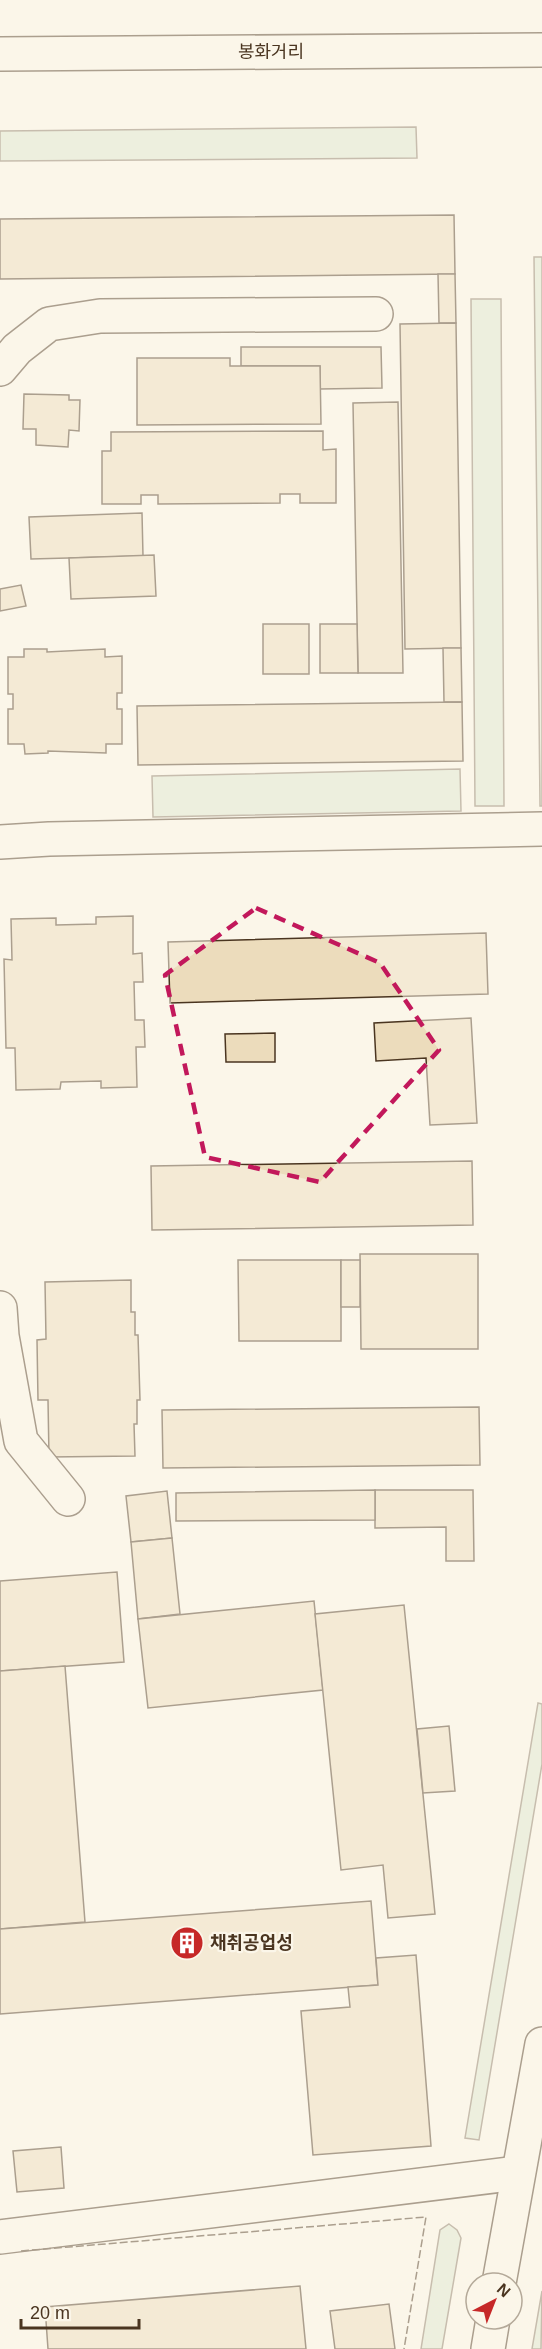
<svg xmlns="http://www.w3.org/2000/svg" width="542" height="2349" viewBox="0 0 542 2349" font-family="Arial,'Noto Sans KR',sans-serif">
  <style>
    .green { fill: #dce7d0; stroke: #887966; stroke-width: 1.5 }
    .building { fill: #ecdcbc; stroke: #4a3520; stroke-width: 1.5 }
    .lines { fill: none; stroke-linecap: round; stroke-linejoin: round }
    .minor-casing { stroke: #4a3520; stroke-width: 36 }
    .tertiary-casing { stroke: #4a3520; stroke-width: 36 }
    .secondary-casing { stroke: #4a3520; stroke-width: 36 }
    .minor { stroke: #fbf6e9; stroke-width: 33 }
    .tertiary { stroke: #fbf6e9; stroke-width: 33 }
    .secondary { stroke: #fbf6e9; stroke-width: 33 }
    .fence { stroke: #4a3520; stroke-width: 1.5; stroke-dasharray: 8 3; stroke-linecap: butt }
    .marked { fill: none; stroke: #c2185b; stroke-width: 4.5; stroke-dasharray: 12 8; stroke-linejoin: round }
    .labels { text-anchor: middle; stroke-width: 4.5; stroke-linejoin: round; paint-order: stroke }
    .street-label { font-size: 18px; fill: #4a3520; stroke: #fbf6e9 }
    .poi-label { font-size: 18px; font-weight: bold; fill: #4a3520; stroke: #fbf6e9; text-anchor: start }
  </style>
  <rect width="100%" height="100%" fill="#fbf6e9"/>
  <g class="green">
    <polygon points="416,127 417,158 0,161 0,131"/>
    <polygon points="534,257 542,257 542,806 540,806"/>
    <polygon points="471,299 501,299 504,806 475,806"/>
    <polygon points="460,769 461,811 153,817 152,776"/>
    <polygon points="538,1703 542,1704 542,1764 479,2140 465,2138"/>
    <polygon points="449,2224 457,2230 461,2238 442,2349 421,2349 440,2230"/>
    <polygon points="542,2291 541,2349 532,2349"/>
  </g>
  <g class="building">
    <polygon points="454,215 455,274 0,279 0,219"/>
    <polygon points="438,274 455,274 456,323 439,323"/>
    <polygon points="456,323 461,648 405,649 400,324"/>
    <polygon points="241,347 381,347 382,388 320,389 320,366 241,366"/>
    <polygon points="137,358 230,358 230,366 320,366 321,424 137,425"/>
    <polygon points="24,394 69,395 69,400 80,400 79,431 69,430 68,447 36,445 36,429 23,429"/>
    <polygon points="398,402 403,673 358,673 353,403"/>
    <polygon points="323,431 323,450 336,449 336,503 300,503 300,494 280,494 280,503 158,504 158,495 141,495 141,504 102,504 102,451 111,451 111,432"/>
    <polygon points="142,513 143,556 31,559 29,517"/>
    <polygon points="154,555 156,596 71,599 69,558"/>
    <polygon points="21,585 26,606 0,611 0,589"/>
    <rect x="263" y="624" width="46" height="50"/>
    <polygon points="320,624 357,624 358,673 320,673"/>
    <polygon points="443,648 461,648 462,702 444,702"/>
    <polygon points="24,649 47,649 47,652 105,649 105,657 122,656 122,693 117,693 117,709 122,709 122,744 106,744 106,753 48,751 48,753 25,754 24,744 8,744 8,709 13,709 13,694 8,694 8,657 24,657"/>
    <polygon points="462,702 463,761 138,765 137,706"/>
    <polygon points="133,916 133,954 142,953 143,982 134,982 135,1020 144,1020 145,1047 136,1047 137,1087 101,1088 101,1081 61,1082 60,1089 16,1090 15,1048 6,1048 4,959 12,960 11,919 56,918 56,925 96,924 96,917"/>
    <polygon points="486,933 488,994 170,1003 168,942"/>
    <polygon points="471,1018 477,1123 430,1125 426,1058 376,1061 374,1023"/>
    <polygon points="275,1033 275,1062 226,1062 225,1034"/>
    <polygon points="472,1161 473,1225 152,1230 151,1166"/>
    <polygon points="360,1254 478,1254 478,1349 361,1349"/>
    <polygon points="238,1260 341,1260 341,1341 239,1341"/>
    <rect x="341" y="1260" width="19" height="47"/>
    <polygon points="131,1280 131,1312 135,1312 135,1335 138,1335 140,1400 137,1400 137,1424 134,1424 135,1456 49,1457 48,1400 38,1400 37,1340 46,1339 45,1282"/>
    <polygon points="479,1407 480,1465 163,1468 162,1410"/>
    <polygon points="375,1490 473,1490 474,1561 446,1561 446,1527 375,1528"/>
    <polygon points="375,1490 375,1520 176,1521 176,1493"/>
    <polygon points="167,1491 172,1538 131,1542 126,1496"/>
    <polygon points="172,1538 180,1614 138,1619 131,1542"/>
    <polygon points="117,1572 124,1662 0,1671 0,1581"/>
    <polygon points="314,1601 323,1690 148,1708 138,1619"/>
    <polygon points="404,1605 435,1914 388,1918 383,1865 341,1870 315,1614"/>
    <polygon points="65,1666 85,1922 0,1929 0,1671"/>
    <polygon points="449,1726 455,1791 423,1793 417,1729"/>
    <polygon points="371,1901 378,1985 0,2014 0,1929"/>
    <polygon points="416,1955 431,2146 313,2155 301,2011 350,2007 348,1987 378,1985 376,1958"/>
    <polygon points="61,2147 64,2188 17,2192 13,2151"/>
    <polygon points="300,2286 306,2349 48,2349 45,2307"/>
    <polygon points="389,2304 395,2349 335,2349 330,2311"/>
  </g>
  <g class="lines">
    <g class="minor-casing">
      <g id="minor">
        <polyline points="0,369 17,349 49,324 100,316 376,314"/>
        <polyline points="0,842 49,839 542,829"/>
        <polyline points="0,1308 2,1336 21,1441 68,1499"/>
        <polyline points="0,2237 518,2173"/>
      </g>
    </g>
    <g class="tertiary-casing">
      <g id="tertiary">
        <polyline points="499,2283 542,2044"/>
        <polyline points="488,2349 493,2319"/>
      </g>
    </g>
    <g class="secondary-casing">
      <polyline id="secondary" points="0,54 542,50"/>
    </g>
    <use href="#minor" class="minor"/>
    <use href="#tertiary" class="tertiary"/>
    <use href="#secondary" class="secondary"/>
    <polyline class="fence" points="21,2251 426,2217 404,2349"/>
  </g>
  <path d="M0 0H542V2349H0ZM256,908L380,963L439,1050L320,1182L205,1157L165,975Z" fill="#fbf6e9" fill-opacity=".55" fill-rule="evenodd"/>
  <path class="marked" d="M256,908L380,963L439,1050L320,1182L205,1157L165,975Z"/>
  <defs>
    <g id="building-disc" transform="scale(1.725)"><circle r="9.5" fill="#c62828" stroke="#fbf6e9"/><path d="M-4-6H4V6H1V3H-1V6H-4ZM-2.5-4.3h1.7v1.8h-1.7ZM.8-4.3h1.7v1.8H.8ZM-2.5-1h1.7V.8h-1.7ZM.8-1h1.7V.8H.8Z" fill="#fff"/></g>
  </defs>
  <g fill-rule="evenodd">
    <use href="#building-disc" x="187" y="1943"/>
  </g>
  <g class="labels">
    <g class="street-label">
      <text x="271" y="58">봉화거리</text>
    </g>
    <g class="poi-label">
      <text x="210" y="1949">채취공업성</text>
    </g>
  </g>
  <g transform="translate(494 2301) rotate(42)"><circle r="28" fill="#fbf6e9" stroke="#b4a999" stroke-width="1.5"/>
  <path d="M0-4.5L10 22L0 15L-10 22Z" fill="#c62828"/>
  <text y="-9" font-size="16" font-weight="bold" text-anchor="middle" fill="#4a3520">N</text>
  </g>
  <path d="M21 2319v9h118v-9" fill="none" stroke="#4a3520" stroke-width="3"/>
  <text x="30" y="2319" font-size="18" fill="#4a3520" stroke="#fbf6e9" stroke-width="4.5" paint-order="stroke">20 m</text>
</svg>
